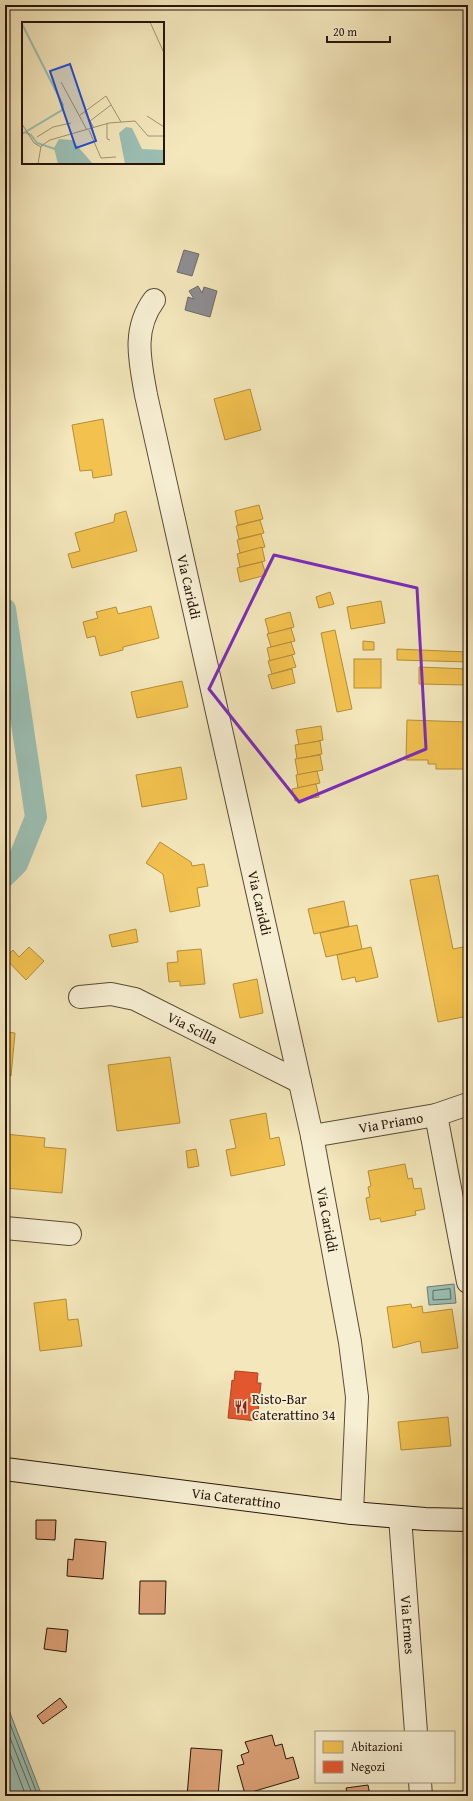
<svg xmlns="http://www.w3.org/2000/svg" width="473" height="1801" viewBox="0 0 473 1801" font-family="'Gentium Book Plus',serif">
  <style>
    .water { fill: #9bbfb4; stroke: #6d7b70 }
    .homes { fill: #f2c14e; stroke: #b58d39 }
    .shops { fill: #e4572e; stroke: #ab4323 }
    .industry { fill: #8d8d92; stroke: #6e6969 }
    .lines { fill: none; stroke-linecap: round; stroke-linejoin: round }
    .shore { stroke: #616a5e; stroke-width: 1 }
    .canal { stroke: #9bbfb4; stroke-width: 22 }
    .building { fill: #dda177; stroke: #271509 }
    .street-casing { stroke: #5a4a36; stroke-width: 24 }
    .secondary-casing { stroke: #271509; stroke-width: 24 }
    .street { stroke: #f7efd3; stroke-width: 22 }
    .secondary { stroke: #f7efd3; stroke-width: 22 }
    .marked { fill: none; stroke: #7b2cbf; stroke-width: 3; stroke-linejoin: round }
    .labels { text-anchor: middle; stroke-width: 4; stroke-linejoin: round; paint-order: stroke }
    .street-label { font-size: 14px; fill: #271509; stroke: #f7efd3 }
    .poi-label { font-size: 14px; fill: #271509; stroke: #f7efd3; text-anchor: start }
    .inset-river { fill: none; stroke: #9bbfb4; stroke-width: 2 }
    .inset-road { fill: none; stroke: #a19374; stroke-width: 1 }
    .view { fill: #1d4ed8; fill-opacity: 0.15; stroke: #1d4ed8; stroke-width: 2 }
    .inset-edge { fill: none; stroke: #271509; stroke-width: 2 }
  </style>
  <rect width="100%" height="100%" fill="#f3e7bb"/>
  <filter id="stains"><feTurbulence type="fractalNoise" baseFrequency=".005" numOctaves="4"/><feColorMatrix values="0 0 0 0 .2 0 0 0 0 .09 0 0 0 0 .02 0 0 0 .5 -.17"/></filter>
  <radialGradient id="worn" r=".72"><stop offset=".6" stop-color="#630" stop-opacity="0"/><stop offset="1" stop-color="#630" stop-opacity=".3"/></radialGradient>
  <g class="water">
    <polygon points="454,1284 456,1303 429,1305 427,1287"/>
    <polygon points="5,1700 42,1796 5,1796"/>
  </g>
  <g class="homes">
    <polygon points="250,389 261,430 225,440 214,399"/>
    <polygon points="103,419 112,475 93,478 92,470 80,471 72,425"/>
    <polygon points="259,505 263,519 238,525 235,511"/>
    <polygon points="126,511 137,551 72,568 68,554 80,551 75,533 114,522 115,514"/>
    <polygon points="260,520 264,533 239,539 236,526"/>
    <polygon points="261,534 265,547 240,553 237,540"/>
    <polygon points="262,547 265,561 240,567 237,554"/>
    <polygon points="262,562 266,575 240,582 237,568"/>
    <polygon points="330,592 334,604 319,608 316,597"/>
    <polygon points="381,601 385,623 351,629 347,607"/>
    <polygon points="151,606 159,638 123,647 123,650 100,656 95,636 87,638 83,622 98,618 96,612 116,607 118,614"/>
    <polygon points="290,612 294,627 269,634 265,619"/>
    <polygon points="291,628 295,641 271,647 267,634"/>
    <polygon points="335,630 352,709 337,712 321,633"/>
    <polygon points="363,641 374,642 374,650 363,650"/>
    <polygon points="291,642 295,654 270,661 267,648"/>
    <polygon points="397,649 468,652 468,662 397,660"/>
    <polygon points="292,655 296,667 272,674 268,661"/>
    <rect x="354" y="659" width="27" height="29"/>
    <polygon points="419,667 467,669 467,685 419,684"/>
    <polygon points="292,669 295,683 272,689 268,675"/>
    <polygon points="182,681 188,707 137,718 131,692"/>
    <polygon points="407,720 468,722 468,769 436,769 436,764 428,764 428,760 406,760"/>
    <polygon points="321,726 323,740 299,745 296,730"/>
    <polygon points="320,741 322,754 297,759 295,745"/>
    <polygon points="320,755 323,770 298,775 295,759"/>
    <polygon points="181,767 187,799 142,807 136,775"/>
    <polygon points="317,771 320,783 298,788 296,775"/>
    <polygon points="316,784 319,797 295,801 292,789"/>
    <polygon points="160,842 191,862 192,866 204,864 208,886 197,888 200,906 170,912 163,874 146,863"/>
    <polygon points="438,875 453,949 468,946 468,1016 438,1022 410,880"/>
    <polygon points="344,901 349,926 314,934 308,909"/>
    <polygon points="357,925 362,949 326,957 320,933"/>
    <polygon points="136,929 138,942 112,947 109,935"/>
    <polygon points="29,947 44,961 26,980 5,958 13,950 19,957"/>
    <polygon points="371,947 378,977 356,982 355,977 342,980 337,955"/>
    <polygon points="201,949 205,984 180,986 180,981 169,982 167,963 178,962 177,951"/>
    <polygon points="257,979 263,1013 240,1018 233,984"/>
    <polygon points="5,1032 15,1033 11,1076 5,1075"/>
    <polygon points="170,1057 180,1123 117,1131 108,1065"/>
    <polygon points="266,1113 270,1139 279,1137 285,1165 231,1176 226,1150 236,1148 230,1120"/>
    <polygon points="5,1134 45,1138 44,1147 66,1149 62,1193 5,1188"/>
    <polygon points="196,1149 199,1166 188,1168 186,1151"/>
    <polygon points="405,1164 408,1179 412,1178 414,1189 421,1188 425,1209 415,1211 416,1215 381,1222 380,1218 370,1220 366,1198 370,1197 368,1187 371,1186 368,1171"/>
    <polygon points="66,1299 68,1320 78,1319 82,1346 40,1351 34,1303"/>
    <polygon points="411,1304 412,1308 422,1306 423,1313 452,1309 458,1348 422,1353 420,1341 393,1348 387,1307"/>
    <polygon points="448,1417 451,1446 401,1450 398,1422"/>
  </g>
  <polygon class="shops" points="235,1371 258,1373 257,1383 261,1383 257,1421 228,1418 232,1380 234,1381"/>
  <g class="industry">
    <polygon points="184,250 199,254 192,276 177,272"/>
    <polygon points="198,286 202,293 204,287 217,291 210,317 185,310 188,297 194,299 189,291"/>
  </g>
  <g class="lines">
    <g class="shore">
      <polygon points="450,1289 451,1299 433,1300 433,1291"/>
      <polyline points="5,1711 38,1796"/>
      <polyline points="5,1725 33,1796"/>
      <polyline points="5,1741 26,1796"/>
    </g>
    <polyline class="canal" points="5,609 36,817 17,864 5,876"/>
  </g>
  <g class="building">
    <polygon points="36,1520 56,1520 55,1540 36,1539"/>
    <polygon points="75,1539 106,1542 103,1579 67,1576 68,1559 73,1560"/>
    <polygon points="140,1581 166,1581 165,1614 139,1614"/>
    <polygon points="47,1628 68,1630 66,1652 44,1649"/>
    <polygon points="60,1698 67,1707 43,1724 37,1716"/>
    <polygon points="272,1735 275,1746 282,1744 286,1759 293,1757 299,1778 245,1794 237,1766 244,1764 241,1755 249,1752 245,1742"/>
    <polygon points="191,1748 222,1750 218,1796 187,1796"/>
    <polygon points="368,1785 370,1796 326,1796 347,1793 346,1788"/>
  </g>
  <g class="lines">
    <g class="street-casing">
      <g id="street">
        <path id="s1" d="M154,300C132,330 140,361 146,395L312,1136L350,1342L357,1397L352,1513"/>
        <path id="s2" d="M80,997L111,994L135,999L300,1082"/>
        <polyline points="436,1115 468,1282"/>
        <path id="s3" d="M312,1136L436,1115L468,1104"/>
        <polyline points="5,1228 70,1234"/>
        <path id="s4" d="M400,1517L416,1732"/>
        <polyline points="420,1782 421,1796"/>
      </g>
    </g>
    <g class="secondary-casing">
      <g id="secondary">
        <path id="s5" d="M5,1469L352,1513L425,1519L468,1520"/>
      </g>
    </g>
    <use href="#street" class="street"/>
    <use href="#secondary" class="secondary"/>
  </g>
  <path class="marked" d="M274,555L417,588L426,749L299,802L209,689Z"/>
  <defs>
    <g id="restaurant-bare" transform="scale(1.08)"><path d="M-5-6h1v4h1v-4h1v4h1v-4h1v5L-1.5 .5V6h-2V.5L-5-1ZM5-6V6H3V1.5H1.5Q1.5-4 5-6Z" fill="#8f2418" stroke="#f7efd3" stroke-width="2.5" paint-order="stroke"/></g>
  </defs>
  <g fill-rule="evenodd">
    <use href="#restaurant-bare" x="241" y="1407"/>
  </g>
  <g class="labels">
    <g class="street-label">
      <text dy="5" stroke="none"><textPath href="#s1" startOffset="295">Via Cariddi</textPath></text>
      <text dy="5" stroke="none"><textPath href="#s1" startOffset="619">Via Cariddi</textPath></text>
      <text dy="5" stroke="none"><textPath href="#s2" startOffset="120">Via Scilla</textPath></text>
      <text dy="5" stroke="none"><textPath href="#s3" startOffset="80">Via Priamo</textPath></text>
      <text dy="5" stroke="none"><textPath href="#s1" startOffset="943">Via Cariddi</textPath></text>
      <text dy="5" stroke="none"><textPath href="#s5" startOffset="233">Via Caterattino</textPath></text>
      <text dy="5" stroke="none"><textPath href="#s4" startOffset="108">Via Ermes</textPath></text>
    </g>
    <g class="poi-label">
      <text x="252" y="1404">Risto-Bar<tspan x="252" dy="16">Caterattino 34</tspan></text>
    </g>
  </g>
  <g transform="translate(22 22)">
    <rect width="142" height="142" fill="#f3e7bb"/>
    <path d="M104,105L110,106L120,127L142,128V142H103L97,111ZM37,117L50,118L71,142H36L32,126Z" fill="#9bbfb4"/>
    <path class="inset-river" d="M0,2L41,83L40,88L0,112M3,110L9,113L15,121L33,127"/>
    <path class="inset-road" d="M128,0L142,31M39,60L65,108M63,90L72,106M58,93L84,74L99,100M125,94L142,105M68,99L89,83M85,101V117L88,118M0,102L12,121L19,125M67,108L79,136L94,135M15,115L31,105L49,101M16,142L19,124L28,118L87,101L113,99L126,114H142"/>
    <path class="view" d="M48,42L74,119L54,126L28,49Z"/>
    <rect width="142" height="142" class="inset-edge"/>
  </g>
  <rect width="473" height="1801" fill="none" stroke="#f3e7bb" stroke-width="20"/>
  <rect x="6" y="6" width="461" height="1789" fill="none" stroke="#271509" stroke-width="2"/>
  <rect x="10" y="10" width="453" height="1781" fill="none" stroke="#271509"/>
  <rect x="315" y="1731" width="140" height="52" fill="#f7efd3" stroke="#a49882"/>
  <rect x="323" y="1741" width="20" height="12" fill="#f2c14e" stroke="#a49882"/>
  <text x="351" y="1751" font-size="12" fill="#271509">Abitazioni</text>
  <rect x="323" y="1761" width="20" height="12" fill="#e4572e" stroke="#a49882"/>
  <text x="351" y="1771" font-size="12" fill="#271509">Negozi</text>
  <path d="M327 36v6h63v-6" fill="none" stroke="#271509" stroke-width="2"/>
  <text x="333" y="36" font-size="12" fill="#271509" stroke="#f7efd3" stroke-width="3" paint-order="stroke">20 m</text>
  <rect width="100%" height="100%" filter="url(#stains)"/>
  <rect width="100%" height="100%" fill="url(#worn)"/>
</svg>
